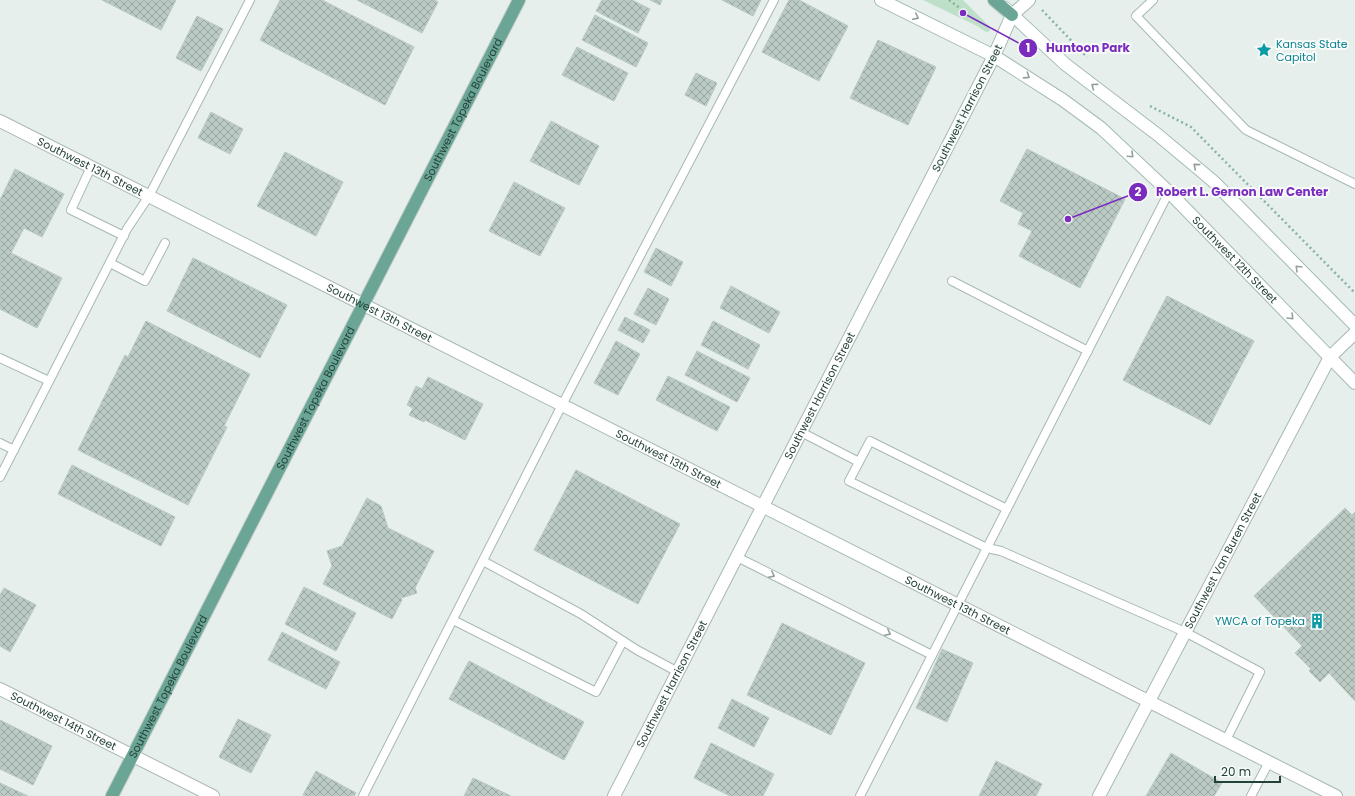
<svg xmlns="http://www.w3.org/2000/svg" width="1355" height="796" viewBox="0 0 1355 796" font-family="Poppins,sans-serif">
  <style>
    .park { fill: #bfe0c8 }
    .building { fill: url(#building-cross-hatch); stroke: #b8c9c2 }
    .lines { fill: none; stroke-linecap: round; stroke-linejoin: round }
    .service-casing { stroke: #a8b8b2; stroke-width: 10 }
    .minor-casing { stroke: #a8b8b2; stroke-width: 14 }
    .tertiary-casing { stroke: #a8b8b2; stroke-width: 14 }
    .secondary-casing { stroke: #a4bbb3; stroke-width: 14 }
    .primary-casing { stroke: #c2cac8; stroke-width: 14 }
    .path { stroke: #86b3a5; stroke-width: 2.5; stroke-dasharray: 2 3; stroke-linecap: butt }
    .service { stroke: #fff; stroke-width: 8 }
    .minor { stroke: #fff; stroke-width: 12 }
    .tertiary { stroke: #fff; stroke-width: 12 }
    .secondary { stroke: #fff; stroke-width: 12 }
    .primary { stroke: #6aa596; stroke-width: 12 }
    .oneway { stroke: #92a09c }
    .labels { text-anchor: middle; stroke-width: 4; stroke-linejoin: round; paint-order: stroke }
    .culture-label { font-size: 11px; fill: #0d838f; stroke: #f7fbf9; text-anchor: start }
    .street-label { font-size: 11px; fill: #24423a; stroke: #f7fbf9 }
    .leader { fill: none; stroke: #7b2cbf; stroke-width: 1.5 }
    .callout-dot { fill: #7b2cbf; stroke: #f7fbf9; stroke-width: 1.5 }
    .mark-label { font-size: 12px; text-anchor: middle; font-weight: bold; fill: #fff }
    .callout-label { font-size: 12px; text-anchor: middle; font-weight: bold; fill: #7b2cbf; stroke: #f7fbf9; stroke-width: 4; stroke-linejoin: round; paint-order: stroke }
  </style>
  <defs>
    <pattern id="building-cross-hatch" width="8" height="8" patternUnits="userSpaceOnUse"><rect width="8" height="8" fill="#bbcac4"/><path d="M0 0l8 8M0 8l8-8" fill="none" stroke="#98a6a0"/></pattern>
  </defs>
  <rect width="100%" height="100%" fill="#e6efeb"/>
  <polygon class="park" points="923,0 963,0 989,26 990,31 986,32 977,26"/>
  <g class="building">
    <polygon points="102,0 176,0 161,30"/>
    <polygon points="280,0 322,0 414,47 385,105 260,40"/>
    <polygon points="357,0 435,0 438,2 422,33"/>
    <polygon points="602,0 632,0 650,9 638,33 596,11"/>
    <polygon points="650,0 662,0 660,5"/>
    <polygon points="722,0 761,0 753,16"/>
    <polygon points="789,0 799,0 848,26 819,81 762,52"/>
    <polygon points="595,15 648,43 636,67 582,40"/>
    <polygon points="197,16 223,29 201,71 176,58"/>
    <polygon points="878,40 936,67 908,125 850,98"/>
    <polygon points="577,47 628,73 614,101 562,75"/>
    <polygon points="696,73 717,83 706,106 685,95"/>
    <polygon points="211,112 243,129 230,154 198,138"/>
    <polygon points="551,121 599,146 579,185 530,161"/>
    <polygon points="1027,149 1125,199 1080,288 1019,256 1032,231 1018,224 1023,213 1000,201"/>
    <polygon points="285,152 343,182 316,236 257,206"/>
    <polygon points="15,169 64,194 42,237 24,228 11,253 62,278 37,328 0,309 0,200"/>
    <polygon points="514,182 565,208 540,256 489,231"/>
    <polygon points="656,248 683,262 671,286 644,272"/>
    <polygon points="193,258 287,305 260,358 167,311"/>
    <polygon points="731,286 780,312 769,333 720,308"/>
    <polygon points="648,288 669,299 656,325 634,314"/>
    <polygon points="1167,296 1254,341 1210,425 1123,380"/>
    <polygon points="625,317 650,330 643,343 618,330"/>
    <polygon points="146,321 250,374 224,426 227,427 188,505 78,450 125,355 128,357"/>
    <polygon points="713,321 760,345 748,369 701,345"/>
    <polygon points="616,341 640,354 618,395 594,383"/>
    <polygon points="697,351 750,378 737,402 685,375"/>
    <polygon points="668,376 730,407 717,431 656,400"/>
    <polygon points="428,377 483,404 465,440 425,420 424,422 409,415 413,408 407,405 416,386 422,389"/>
    <polygon points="72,465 175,517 161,546 58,494"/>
    <polygon points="576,470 680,524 638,604 534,550"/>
    <polygon points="367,498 381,506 388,528 434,551 415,588 417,593 401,598 402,600 392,619 323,584 332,566 327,551 342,546"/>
    <polygon points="1345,508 1352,515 1355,512 1355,701 1329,673 1320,682 1309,671 1311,669 1295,653 1302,646 1254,596"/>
    <polygon points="304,587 356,613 336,651 285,624"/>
    <polygon points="4,588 36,605 10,652 0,646 0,595"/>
    <polygon points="782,623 865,663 831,735 747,695"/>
    <polygon points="282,632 340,662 326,689 268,660"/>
    <polygon points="942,649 973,663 947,722 916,708"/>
    <polygon points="469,661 584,722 564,760 449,699"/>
    <polygon points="732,699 769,718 754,747 718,728"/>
    <polygon points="238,719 271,735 251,773 219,757"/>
    <polygon points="0,720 52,746 33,785 0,769"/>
    <polygon points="711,743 774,774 763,796 730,796 694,778"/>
    <polygon points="1171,753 1222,783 1214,796 1146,796"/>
    <polygon points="996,761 1042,784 1036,796 979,796"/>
    <polygon points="316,771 356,793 354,796 305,796 303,795"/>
    <polygon points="473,778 511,796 464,796"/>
    <polygon points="0,783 28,796 0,796"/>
  </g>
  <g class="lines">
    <g class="service-casing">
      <g id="service">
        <polyline points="1153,0 1136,16 1246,130 1355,184"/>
        <polyline points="91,167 71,210 124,236"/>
        <polyline points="110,263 145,281 165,243"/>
        <polyline points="952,281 1088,351"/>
        <polyline points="0,358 49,381"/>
        <polyline points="801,432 859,462 849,481 987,548 1001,551 1185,632 1260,672 1226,740"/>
        <polyline points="0,443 14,450"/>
        <polyline points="859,462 870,441 1007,509"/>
        <polyline points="0,477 127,229 149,196 250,0"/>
        <polyline points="737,557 932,655"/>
        <polyline points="483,561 581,614 637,650 678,672"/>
        <polyline points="453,620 596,692 623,641"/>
        <polyline points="363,796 562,405 774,0"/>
        <polyline points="860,796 1169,192"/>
        <polyline points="1251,796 1269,762"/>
      </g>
    </g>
    <g class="minor-casing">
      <g id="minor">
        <path id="s1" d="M0,121L1336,796"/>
        <path id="s2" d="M0,689L213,796"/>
        <path id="s3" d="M614,796L994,56"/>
        <path id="s4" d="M1099,796L1330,357L1355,333"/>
      </g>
    </g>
    <g class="tertiary-casing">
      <polyline id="tertiary" points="994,56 1012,15 1029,0"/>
    </g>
    <g class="secondary-casing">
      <g id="secondary">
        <path id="s5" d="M881,0L994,56L1063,100L1101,128L1169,192L1355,383"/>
        <polyline points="1005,8 1065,64 1158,135 1213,181 1355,325"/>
      </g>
    </g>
    <g class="primary-casing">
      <g id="primary">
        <polyline points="994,0 1012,15"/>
        <path id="s6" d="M112,796L519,0"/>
      </g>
    </g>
    <g class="path">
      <polyline points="949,0 965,12"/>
      <polyline points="1042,10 1087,57"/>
      <polyline points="1150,106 1191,127 1355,293"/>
    </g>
    <use href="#service" class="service"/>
    <use href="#minor" class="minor"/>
    <use href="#tertiary" class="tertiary"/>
    <use href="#secondary" class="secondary"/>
    <use href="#primary" class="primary"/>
  </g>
  <defs><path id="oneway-chevron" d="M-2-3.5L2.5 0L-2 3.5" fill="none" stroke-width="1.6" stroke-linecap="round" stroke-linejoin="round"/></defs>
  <g class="oneway">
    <use href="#oneway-chevron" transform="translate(916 17) rotate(26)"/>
    <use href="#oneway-chevron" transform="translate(1027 76) rotate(33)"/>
    <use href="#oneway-chevron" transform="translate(1094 86) rotate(-143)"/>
    <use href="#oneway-chevron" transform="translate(1131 155) rotate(43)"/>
    <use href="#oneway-chevron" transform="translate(1196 166) rotate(-140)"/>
    <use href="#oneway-chevron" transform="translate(1298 268) rotate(-135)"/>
    <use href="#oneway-chevron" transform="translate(1291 317) rotate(46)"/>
    <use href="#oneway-chevron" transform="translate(772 575) rotate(27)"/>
    <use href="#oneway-chevron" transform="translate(888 633) rotate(27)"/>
  </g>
  <defs>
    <g id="sight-bare" transform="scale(1.2)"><path d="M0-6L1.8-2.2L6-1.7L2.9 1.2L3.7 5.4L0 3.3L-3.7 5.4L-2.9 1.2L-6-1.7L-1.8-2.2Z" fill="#0f9aa8" stroke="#f7fbf9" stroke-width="2.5" paint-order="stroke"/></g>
    <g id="building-bare" transform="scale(1.2)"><path d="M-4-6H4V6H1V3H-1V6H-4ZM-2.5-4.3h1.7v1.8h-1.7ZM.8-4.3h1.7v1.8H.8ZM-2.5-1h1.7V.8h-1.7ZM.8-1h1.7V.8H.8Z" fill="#0f9aa8" stroke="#f7fbf9" stroke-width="2.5" paint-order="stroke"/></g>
  </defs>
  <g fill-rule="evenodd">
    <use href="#sight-bare" x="1264" y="50"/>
    <use href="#building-bare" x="1317" y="621"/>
  </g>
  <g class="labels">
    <g class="culture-label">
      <text x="1276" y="48">Kansas State<tspan x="1276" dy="13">Capitol</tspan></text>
      <text x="1305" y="625" text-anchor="end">YWCA of Topeka</text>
    </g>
    <g class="street-label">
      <text transform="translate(967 108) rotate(-63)" y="4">Southwest Harrison Street</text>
      <text dy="4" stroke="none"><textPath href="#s6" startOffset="771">Southwest Topeka Boulevard</textPath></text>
      <text dy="4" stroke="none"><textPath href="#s1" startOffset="101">Southwest 13th Street</textPath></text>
      <text dy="4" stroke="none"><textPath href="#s5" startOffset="443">Southwest 12th Street</textPath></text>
      <text dy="4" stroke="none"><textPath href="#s1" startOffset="425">Southwest 13th Street</textPath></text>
      <text dy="4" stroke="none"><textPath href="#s3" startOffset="450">Southwest Harrison Street</textPath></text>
      <text dy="4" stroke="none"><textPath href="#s6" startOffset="447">Southwest Topeka Boulevard</textPath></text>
      <text dy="4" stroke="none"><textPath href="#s1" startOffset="749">Southwest 13th Street</textPath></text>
      <text dy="4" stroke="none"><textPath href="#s4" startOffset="266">Southwest Van Buren Street</textPath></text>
      <text dy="4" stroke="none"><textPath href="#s1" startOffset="1073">Southwest 13th Street</textPath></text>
      <text dy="4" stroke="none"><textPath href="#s3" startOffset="126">Southwest Harrison Street</textPath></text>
      <text dy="4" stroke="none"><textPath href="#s6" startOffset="123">Southwest Topeka Boulevard</textPath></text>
      <text dy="4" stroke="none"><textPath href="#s2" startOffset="71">Southwest 14th Street</textPath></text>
    </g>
  </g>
  <path class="leader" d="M963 13L1028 48M1068 219L1138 192"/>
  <g class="callout-dot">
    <circle cx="963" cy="13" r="4"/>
    <circle cx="1068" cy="219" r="4"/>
    <circle cx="1028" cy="48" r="10"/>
    <circle cx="1138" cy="192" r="10"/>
  </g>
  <g class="mark-label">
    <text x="1028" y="52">1</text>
    <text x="1138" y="196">2</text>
  </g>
  <g class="callout-label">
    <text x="1088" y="52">Huntoon Park</text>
    <text x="1242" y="196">Robert L. Gernon Law Center</text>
  </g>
  <path d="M1215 776v6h65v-6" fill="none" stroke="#24423a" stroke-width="2"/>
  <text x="1221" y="776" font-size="12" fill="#24423a" stroke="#f7fbf9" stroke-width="3" paint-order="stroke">20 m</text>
</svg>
